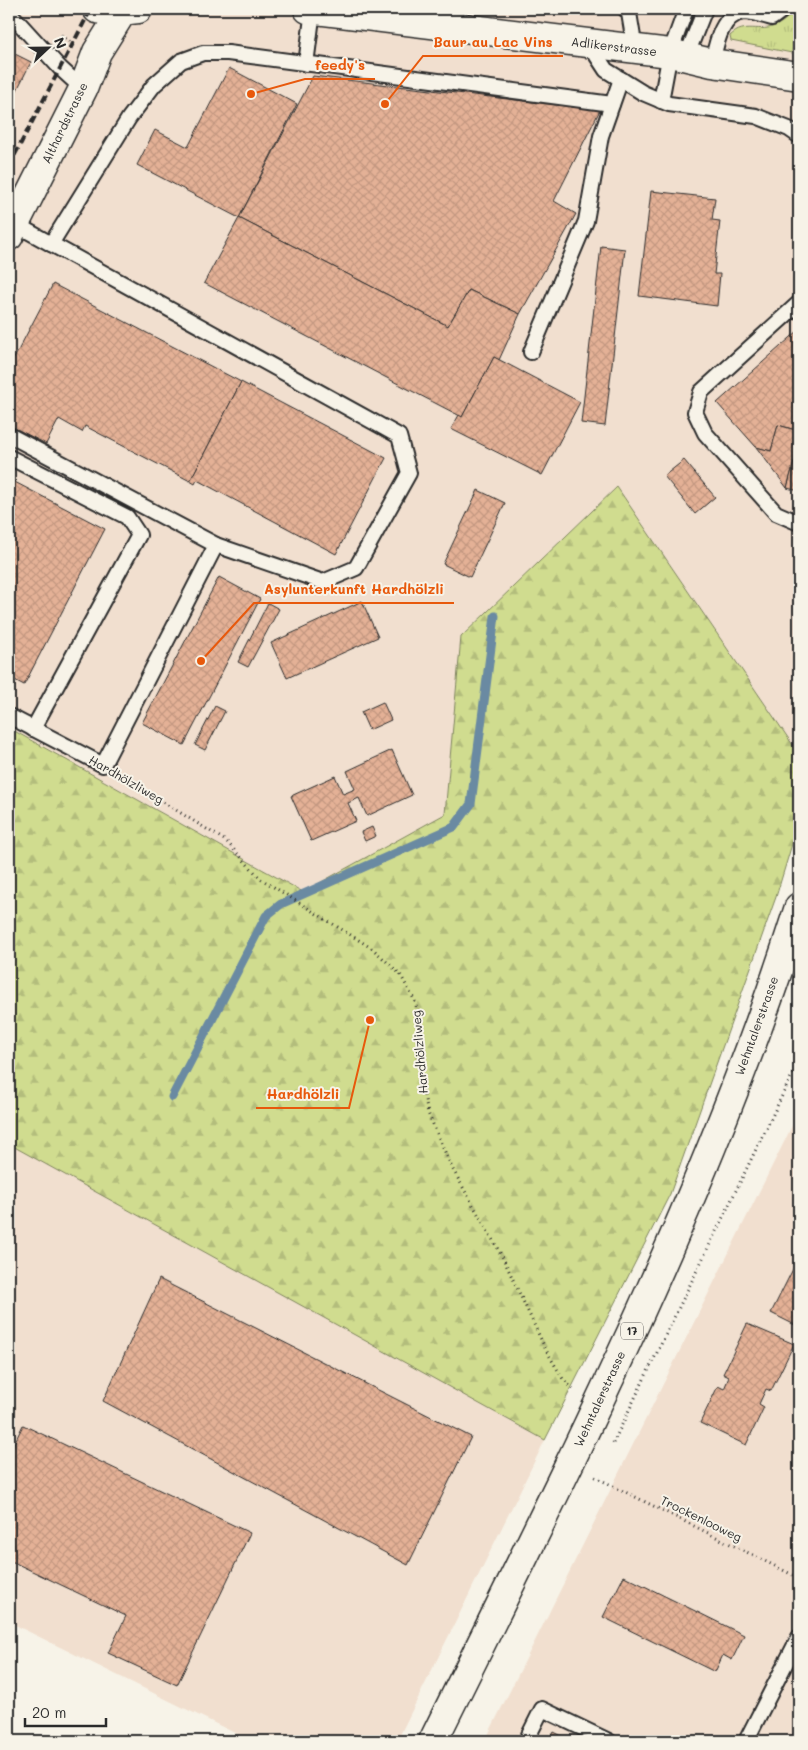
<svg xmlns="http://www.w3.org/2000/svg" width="808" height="1750" viewBox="0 0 808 1750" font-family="Mali,sans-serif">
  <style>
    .built { fill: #f1dfcf }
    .grass { fill: url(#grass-tufts); stroke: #7e845d }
    .forest { fill: url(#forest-firs); stroke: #7e845d }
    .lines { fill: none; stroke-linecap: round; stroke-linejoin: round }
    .stream { stroke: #6a8aa2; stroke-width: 9 }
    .building { fill: url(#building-cross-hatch); stroke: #2b2b2b }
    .lane-casing { stroke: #2b2b2b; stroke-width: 18 }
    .street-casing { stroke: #2b2b2b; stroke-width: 31 }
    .primary-casing { stroke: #2b2b2b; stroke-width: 31 }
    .path { stroke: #2b2b2b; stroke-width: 3; stroke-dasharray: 1 4; stroke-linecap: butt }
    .lane { stroke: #f7f3e8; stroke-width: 14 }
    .street { stroke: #f7f3e8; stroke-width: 28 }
    .primary { stroke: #f7f3e8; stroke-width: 28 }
    .rail { stroke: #2b2b2b; stroke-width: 4; stroke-dasharray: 8 4; stroke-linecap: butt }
    .labels { text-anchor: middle; stroke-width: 4; stroke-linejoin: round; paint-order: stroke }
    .shield { fill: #f7f3e8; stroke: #686764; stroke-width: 1 }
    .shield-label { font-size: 11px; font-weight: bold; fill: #2b2b2b }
    .street-label { font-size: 12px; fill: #2b2b2b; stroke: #f7f3e8 }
    .leader { fill: none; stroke: #e8590c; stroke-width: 2 }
    .callout-dot { fill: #e8590c; stroke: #f7f3e8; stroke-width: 2 }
    .callout-label { font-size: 14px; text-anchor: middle; font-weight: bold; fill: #e8590c; stroke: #f7f3e8; stroke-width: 4; stroke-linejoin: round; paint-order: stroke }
  </style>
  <defs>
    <pattern id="grass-tufts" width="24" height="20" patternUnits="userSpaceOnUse" patternTransform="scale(1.25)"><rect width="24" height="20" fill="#d0dc8f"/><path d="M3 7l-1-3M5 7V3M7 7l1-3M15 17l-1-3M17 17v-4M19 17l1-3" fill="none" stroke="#b3bd7c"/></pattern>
    <pattern id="forest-firs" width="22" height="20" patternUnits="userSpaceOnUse" patternTransform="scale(1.25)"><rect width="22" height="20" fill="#d0dc8f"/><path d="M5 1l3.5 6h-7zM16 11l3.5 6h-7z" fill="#b3bd7c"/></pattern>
    <pattern id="building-cross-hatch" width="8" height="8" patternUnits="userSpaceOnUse" patternTransform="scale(1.25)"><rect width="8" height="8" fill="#e4b196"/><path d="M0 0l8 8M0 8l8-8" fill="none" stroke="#c49881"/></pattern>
  </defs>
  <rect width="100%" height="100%" fill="#f7f3e8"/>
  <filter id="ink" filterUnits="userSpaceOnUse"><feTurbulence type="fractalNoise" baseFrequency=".02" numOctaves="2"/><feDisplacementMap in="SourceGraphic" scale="10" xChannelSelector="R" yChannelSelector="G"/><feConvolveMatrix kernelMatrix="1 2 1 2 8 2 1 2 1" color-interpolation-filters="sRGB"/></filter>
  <g filter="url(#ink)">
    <g class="built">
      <polygon points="9,9 799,9 799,754 617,487 461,637 445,814 303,892 9,728"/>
      <polygon points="799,1112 799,1741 485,1741"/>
      <polygon points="9,1139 545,1440 397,1741 251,1741 9,1622"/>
    </g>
    <path class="grass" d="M796,10H799C799,18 793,24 793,31C792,38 793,45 792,53L731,41L730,36C745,21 760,34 777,25C784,22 790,15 796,10Z"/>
    <polygon class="forest" points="617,487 799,754 799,821 776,897 670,1194 545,1440 9,1144 9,728 303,892 445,814 461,637"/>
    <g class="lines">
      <polyline class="stream" points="172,1097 266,916 281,904 454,827 471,804 495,616"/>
    </g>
    <g class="building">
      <polygon points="9,51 31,62 9,106"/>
      <polygon points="229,68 297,104 239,218 137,165 155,130 188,147"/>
      <polygon points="313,76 600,110 554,201 576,214 520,314 469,290 448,326 239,218"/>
      <polygon points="651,191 715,198 712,220 720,221 714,274 720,274 717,306 639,296"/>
      <polygon points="239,218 448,326 469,290 520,314 499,360 494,357 462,417 204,283"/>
      <polygon points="601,246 625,249 605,426 581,423"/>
      <polygon points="53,284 241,382 190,481 85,426 82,432 59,419 46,444 9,425 9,368"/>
      <polygon points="799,330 799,431 778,425 771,451 756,447 717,403"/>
      <polygon points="494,357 580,402 542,475 451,429 459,415 462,417"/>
      <polygon points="241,382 386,458 336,554 197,480 195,484 190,481"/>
      <polygon points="778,425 799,431 799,444 787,488 756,447 771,451"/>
      <polygon points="799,444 799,491 787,488"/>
      <polygon points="684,460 715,497 695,514 664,476"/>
      <polygon points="9,479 105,529 24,685 9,677"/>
      <polygon points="478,490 505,503 470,577 443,564"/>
      <polygon points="219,577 260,599 184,745 142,723"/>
      <polygon points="362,601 378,637 287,678 271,643"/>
      <polygon points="268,603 279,609 248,667 238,662"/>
      <polygon points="383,702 391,720 369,730 361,712"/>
      <polygon points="215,706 225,711 205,750 195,745"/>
      <polygon points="392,750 412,795 367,816 359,798 348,803 356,821 311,841 291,796 335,776 343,794 355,789 347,771"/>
      <polygon points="372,827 376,836 365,841 361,832"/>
      <polygon points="799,1257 799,1327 771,1313"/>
      <polygon points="159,1279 471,1437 408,1565 103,1401"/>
      <polygon points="747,1324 794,1344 771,1391 766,1389 759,1404 764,1407 746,1445 700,1423 718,1386 724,1389 729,1377 723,1374"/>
      <polygon points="23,1425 250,1533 177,1685 108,1653 126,1616 9,1560 9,1454"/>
      <polygon points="624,1576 744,1635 732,1660 723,1655 715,1672 603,1617"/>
      <polygon points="554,1732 572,1741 549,1741"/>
    </g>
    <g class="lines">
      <g class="lane-casing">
        <g id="lane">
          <polyline points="625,9 629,13 635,49"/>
          <polyline points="9,12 60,68 83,89"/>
          <polyline points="589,44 606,70 643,93 669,104 756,116 789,129 799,136"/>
          <polyline points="686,57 705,9"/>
          <path d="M712,63C716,45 721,14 744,12C753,12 764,16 772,18L784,9"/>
          <polyline points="306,64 313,10"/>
          <polyline points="661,101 670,53 686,9"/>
          <polyline points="51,244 129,118 154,85 181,61 203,53 228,53 612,104"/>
          <polyline points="799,303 701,392 695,412 705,433 776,513 799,523"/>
          <polyline points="531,352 586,221 601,136 621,79"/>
          <polyline points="9,435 216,545 323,582 356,568 409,473 399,436 15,224"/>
          <polyline points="9,457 127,517 139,535 33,729"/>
          <polyline points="9,716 103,765 216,545"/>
          <polyline points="526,1741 542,1709 609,1741"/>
          <polyline points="746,1741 799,1637"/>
        </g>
      </g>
      <g class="street-casing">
        <g id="street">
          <polyline points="97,9 112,12 138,9"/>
          <polyline points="308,9 670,53 712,63 799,76"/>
          <polyline points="9,236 83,89 97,52 122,12"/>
        </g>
      </g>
      <g class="primary-casing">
        <path id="primary" d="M433,1741C567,1469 707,1198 799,907"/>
      </g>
      <g class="path">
        <polyline points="61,35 72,43"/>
        <polyline points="121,776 226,841 261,879 373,949 400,974 416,1003 421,1082 428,1113 452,1168 503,1258 546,1350 563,1379 573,1389"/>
        <polyline points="613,1443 799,1061"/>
        <polyline points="595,1477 799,1578"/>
      </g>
      <use href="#lane" class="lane"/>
      <use href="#street" class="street"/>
      <use href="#primary" class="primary"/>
      <polyline class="rail" points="9,166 91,9"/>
    </g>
  </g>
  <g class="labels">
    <rect class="shield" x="621" y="1322.5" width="22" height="17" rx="4"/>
    <g class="shield-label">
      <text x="632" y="1335">17</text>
    </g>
    <g class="street-label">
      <text transform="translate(614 47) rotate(7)" y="4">Adlikerstrasse</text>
      <text transform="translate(65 123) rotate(-64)" y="4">Althardstrasse</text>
      <text transform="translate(126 780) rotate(30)" y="4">Hardhölzliweg</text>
      <text transform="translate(757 1026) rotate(-70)" y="4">Wehntalerstrasse</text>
      <text transform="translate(420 1052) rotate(-95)" y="4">Hardhölzliweg</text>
      <text transform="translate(600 1399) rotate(-65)" y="4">Wehntalerstrasse</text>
      <text transform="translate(701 1519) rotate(26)" y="4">Trockenlooweg</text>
    </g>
  </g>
  <path class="leader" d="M385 104L423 56H563M251 94L305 79H375M201 661L254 603H454M370 1020L349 1108H256"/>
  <g class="callout-dot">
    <circle cx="385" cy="104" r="5"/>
    <circle cx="251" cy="94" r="5"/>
    <circle cx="201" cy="661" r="5"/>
    <circle cx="370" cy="1020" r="5"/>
  </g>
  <g class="callout-label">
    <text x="493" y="47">Baur au Lac Vins</text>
    <text x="340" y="70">feedy's</text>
    <text x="354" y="594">Asylunterkunft Hardhölzli</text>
    <text x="303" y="1099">Hardhölzli</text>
  </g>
  <rect width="808" height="1750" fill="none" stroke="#f7f3e8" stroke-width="30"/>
  <rect x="15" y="15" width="778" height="1720" fill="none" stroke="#2b2b2b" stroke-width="2" filter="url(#ink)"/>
  <g transform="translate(48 48) rotate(68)" stroke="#f7f3e8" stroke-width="4" paint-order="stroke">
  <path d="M0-4L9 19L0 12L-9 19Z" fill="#2b2b2b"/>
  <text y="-8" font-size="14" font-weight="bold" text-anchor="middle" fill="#2b2b2b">N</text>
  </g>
  <path d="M25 1718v8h81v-8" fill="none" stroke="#2b2b2b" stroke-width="2.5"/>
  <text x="32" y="1718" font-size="15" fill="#2b2b2b" stroke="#f7f3e8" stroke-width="4" paint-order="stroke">20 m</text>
</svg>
